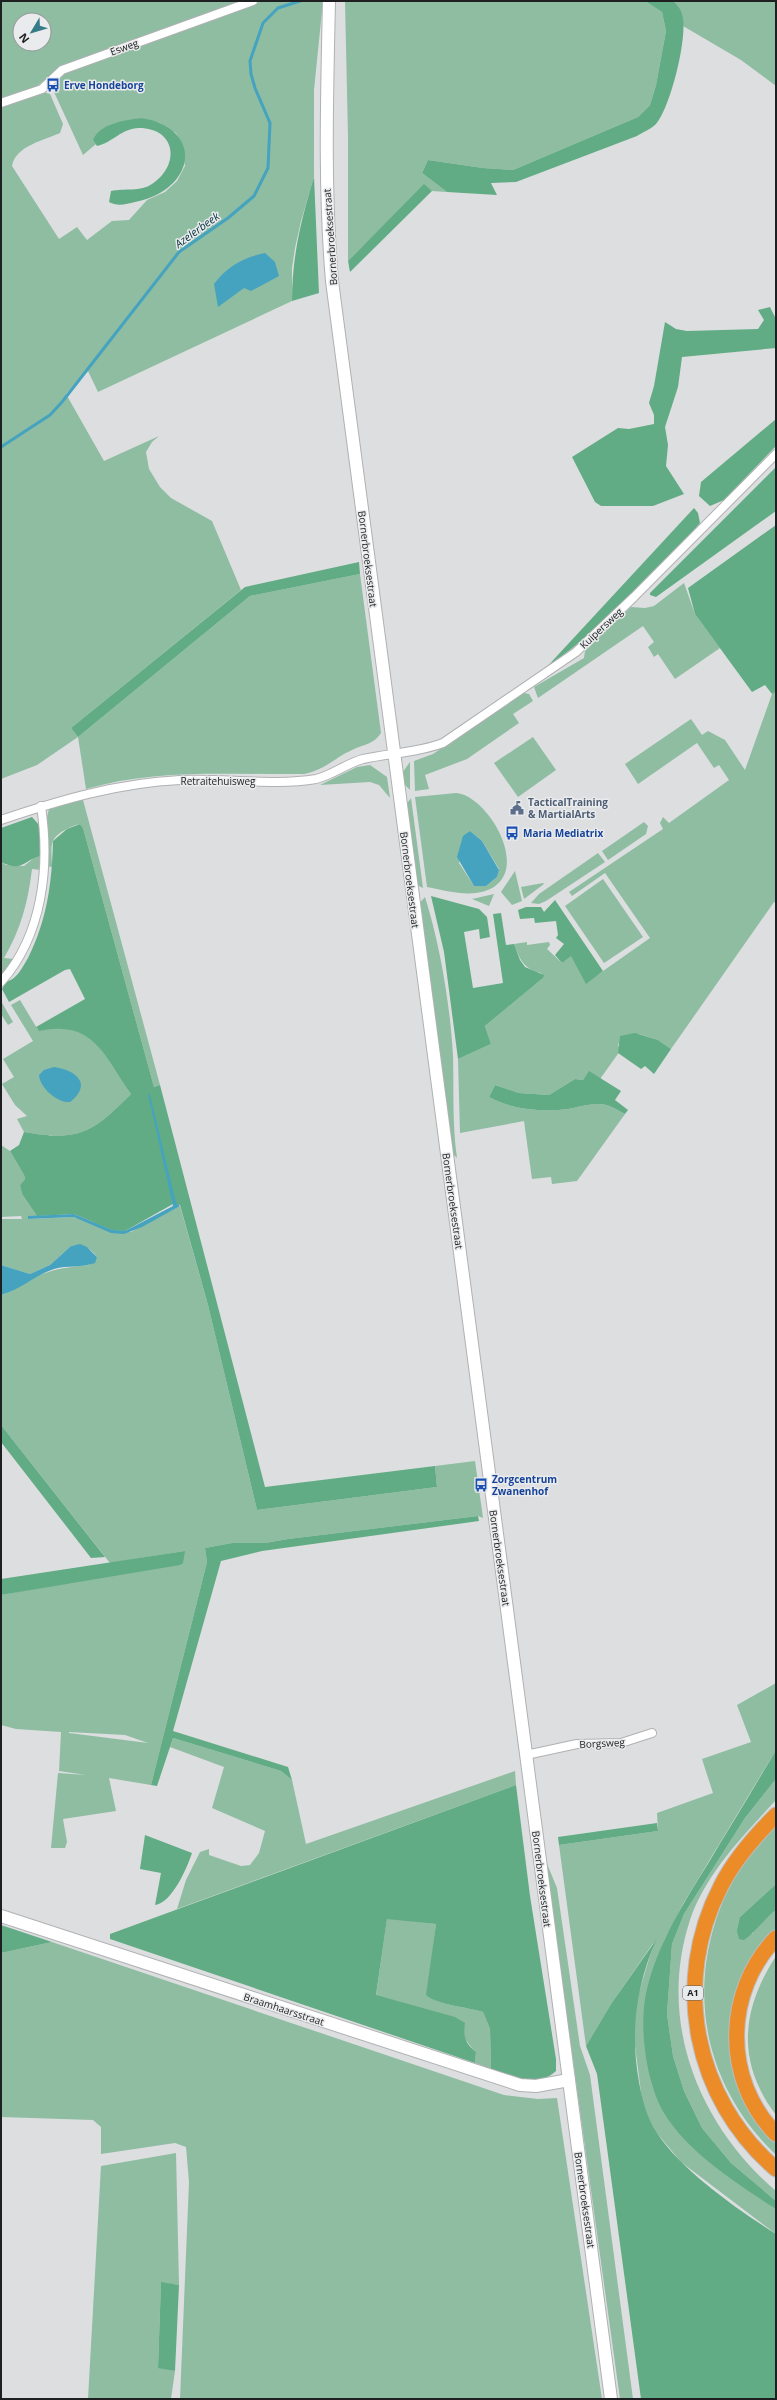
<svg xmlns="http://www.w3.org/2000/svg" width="777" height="2400" viewBox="0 0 777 2400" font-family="'Open Sans',sans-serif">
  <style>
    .green { fill: #8ebda2; fill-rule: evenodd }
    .forest { fill: #61ac84 }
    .water { fill: #45a3bf }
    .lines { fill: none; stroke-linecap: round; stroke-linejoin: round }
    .stream { stroke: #45a3bf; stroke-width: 3 }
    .street-casing { stroke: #b0b1b3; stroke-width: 10 }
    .secondary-casing { stroke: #b0b1b3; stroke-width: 14 }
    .highway-casing { stroke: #bcbcbc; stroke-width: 17 }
    .street { stroke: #fff; stroke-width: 8 }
    .secondary { stroke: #fff; stroke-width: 12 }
    .highway { stroke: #eb8c29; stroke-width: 15 }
    .labels { text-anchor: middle; stroke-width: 3; stroke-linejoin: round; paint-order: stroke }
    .shield { fill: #eaebed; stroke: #5b5c5e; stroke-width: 1 }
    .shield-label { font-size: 9px; font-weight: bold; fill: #1e1f20 }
    .street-label { font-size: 10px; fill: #1e1f20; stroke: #eaebed }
    .transit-label { font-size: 10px; font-weight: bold; fill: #164399; stroke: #eaebed; text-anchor: start }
    .service-label { font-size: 10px; font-weight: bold; fill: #4e5e75; stroke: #eaebed; text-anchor: start }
    .water-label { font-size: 11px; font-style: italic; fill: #05323e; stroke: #eaebed }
  </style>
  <rect width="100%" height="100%" fill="#dddee0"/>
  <g class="green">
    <path d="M1,1H240L53,73L35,88L1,100ZM20,20H44V44H20Z"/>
    <path d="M262,1H323L314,90V177L301,221L295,248L292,268V301L98,392L87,369L66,394L104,461L159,436L152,442L146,452L149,469L160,487L171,498L212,521L241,590L71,728L78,737L250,596L360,574L381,733C373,745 364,744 352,750C334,758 327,769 304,774C232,775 156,768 86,789L78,737L37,765L1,779V106L43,92L50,94L63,124L60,133C45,140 15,146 12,166L59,239L77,227L87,240L112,221L129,220L147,200L165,192L177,181L185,166L180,140L176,133L160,123L142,118L93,140L96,144L83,155L54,92L53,82L62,73Z"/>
    <polygon points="345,1 645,1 662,12 666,31 656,85 650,105 638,117 513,170 483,168 428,160 422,173 447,192 432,191 424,185 348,261 348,137"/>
    <polygon points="673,1 776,1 776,86 741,60 683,26 682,14"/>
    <polygon points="684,583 695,614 720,648 675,679 658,654 654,657 648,647 654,642 643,626 538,698 534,687 584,658 585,651 631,607 645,608 654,606"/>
    <path d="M776,692V903L774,902L671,1049L658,1040L639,1034L618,1044L620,1051L600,1079L589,1072L583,1080L575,1079L549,1095L519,1093L495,1085L489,1097C512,1110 543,1112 568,1109C578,1107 589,1104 599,1104C609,1104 617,1110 625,1114L577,1181L552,1184L551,1177L532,1179L524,1121L460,1133L458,1059L491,1044L485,1026L543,978L541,973C524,969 520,960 514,944L527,942V945L549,942L550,945L547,949L562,963L571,955L586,983L650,938L605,873L572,896L569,892L663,829L660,823L663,817L669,823L729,780L719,765L714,768L697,743L638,784L625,764L691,719L702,735L708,731L725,740L745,770L772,694Z"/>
    <polygon points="524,693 529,694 533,701 513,714 519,723 467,759 425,775 429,789 415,791 414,761 433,754"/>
    <polygon points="533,737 556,770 518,797 494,763"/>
    <polygon points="410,762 410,790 402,782 402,773"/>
    <polygon points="370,765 387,777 390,798 379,785 370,782 320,785 357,767"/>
    <path d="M456,793C490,795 540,884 476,893C460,895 443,890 427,887L415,797ZM470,831L482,841L499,869L497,877L486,886H474L459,863Z"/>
    <polygon points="411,798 423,888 417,885 405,806"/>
    <path d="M77,800H83L160,1085L154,1087L83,828L80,824C73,825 56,833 53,841C50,847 52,860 52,867L47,866L46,821L49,809Z"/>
    <polygon points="644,822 648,826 646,834 608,860 602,851"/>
    <polygon points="598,853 605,862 546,901 539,904 531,903 539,894"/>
    <path d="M41,856V870L32,869C28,902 21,929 4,958L14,959L1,977V862L6,865L24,866L34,858Z"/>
    <polygon points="515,871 522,901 512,905 501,892"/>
    <polygon points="603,879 643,937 604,963 565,906"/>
    <polygon points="543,883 544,884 524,899 521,887"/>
    <polygon points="494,894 489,906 472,899"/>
    <path d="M425,897C440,945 450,1004 453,1055C454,1090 452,1123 457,1158L453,1154L418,905Z"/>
    <path d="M20,1000L38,1030C96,1019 104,1057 131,1094C93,1132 80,1142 24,1132L17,1119L27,1116L15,1105L2,1084L14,1077L3,1059L33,1041L11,1005Z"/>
    <polygon points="1,1001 13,1022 8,1025 1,1014"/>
    <path d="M1,1145L10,1151L24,1175L25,1179L20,1185L22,1194L37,1216H28L29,1219L74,1217L131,1232L180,1206L208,1305L257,1510L437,1487L435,1466L475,1461L483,1518L478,1516L288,1539L265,1543H232L205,1548L207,1562L151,1785L109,1778L116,1811L63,1819L67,1842L65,1848H51L58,1773L86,1775L59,1771L61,1732L16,1729L1,1725V1595L87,1579L185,1551L110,1563L1,1425V1295C13,1292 20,1285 31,1279C50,1269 69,1267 90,1265L97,1257C91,1248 82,1243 71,1246L50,1265L30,1274L1,1265V1219H22L21,1216L1,1217ZM69,1732L125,1735L148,1743L69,1733Z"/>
    <polygon points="776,1683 776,1750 683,1904 665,1939 647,1991 645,2012 646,2050 652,2084 665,2114 677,2131 704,2156 776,2209 776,2234 681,2162 656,2132 649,2119 642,2100 634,2038 636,2003 654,1942 611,2004 586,2046 559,1845 658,1831 657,1813 713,1793 702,1759 751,1742 737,1705"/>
    <polygon points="173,1738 281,1771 292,1780 306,1844 515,1771 516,1785 177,1909 186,1880 200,1852 209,1849 209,1855 241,1866 250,1865 259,1853 265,1831 212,1808 224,1767 170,1747"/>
    <path d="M776,1779V1800C744,1835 706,1873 690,1920C657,2021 698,2124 776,2191V2201L731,2163L702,2128L684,2091L673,2056L667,2014L672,1944L684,1914L745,1818Z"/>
    <path d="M776,1824V1884L740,1917L752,1934L761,1922L776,1910V1932L730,2029L733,2058L776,2140V2155C691,2073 683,1959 744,1860C752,1847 766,1835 776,1824Z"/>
    <polygon points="545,1859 557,1888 580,2046 590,2075 633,2399 620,2399"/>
    <path d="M387,1918L436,1924L427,1995C437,2005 467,2007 483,2012L490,2029L491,2069L475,2063L476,2052C470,2047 467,2040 462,2036C436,2016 406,2005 376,1996Z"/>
    <polygon points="52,1942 504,2095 538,2099 557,2098 602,2399 180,2399 189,2182 186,2147 175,2143 101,2154 101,2127 93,2120 1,2117 1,1953"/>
    <path d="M776,1956V2115C736,2062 741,2010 776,1956Z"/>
    <polygon points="176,2153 179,2285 161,2283 158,2367 175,2371 171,2399 88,2399 101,2166"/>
  </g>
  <g class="forest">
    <path d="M645,1H673C676,4 681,9 682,14C689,34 670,109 656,124C651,129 643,132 637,136L516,182L491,183L497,195L447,192L422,173L428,160L483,168L513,170L638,117L650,105L656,85L666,31L662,12Z"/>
    <path d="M142,118C205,129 196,190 135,202C126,204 118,207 109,202L111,191C124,188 141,192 152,184C181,165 176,128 139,128C122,128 112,143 97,146L93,140C100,123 126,120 142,118Z"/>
    <path d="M314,177L319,293L292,301C292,256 301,220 314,177Z"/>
    <polygon points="424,184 432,191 350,272 348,261"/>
    <polygon points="770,307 776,319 776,348 682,357 678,387 665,427 668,445 666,466 684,494 653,506 601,506 595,502 572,457 618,428 629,429 654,424 654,415 649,403 654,386 665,322 676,329 687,331 758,329 764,320 758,310"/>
    <polygon points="776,419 776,446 724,500 710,506 699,496 701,482"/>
    <polygon points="776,467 776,511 656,597 650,595 650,593"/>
    <polygon points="694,508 698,513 700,523 693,531 594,631 544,670"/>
    <polygon points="776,525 776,692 772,694 765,685 752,692 695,614 688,588"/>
    <polygon points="359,562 360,574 250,596 78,737 71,728 245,587"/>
    <path d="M32,817L39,825L41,856C23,860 23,873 1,862V828Z"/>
    <path d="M80,824L83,828L154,1087L160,1085L265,1487L435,1466L437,1487L257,1510L208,1305L180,1205L173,1204L125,1231L112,1230L74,1214L37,1216L22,1194L20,1185L25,1179L24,1175L10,1151L19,1145L24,1132C80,1142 93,1132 131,1094C104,1057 95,1019 39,1031L36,1027L85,999L70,969L65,970L9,1002L2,989L6,982C17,979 22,968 28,958C47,920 52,883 53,841L67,829Z"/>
    <polygon points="431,896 479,909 487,917 490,937 480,939 479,929 464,932 473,988 503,983 493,914 501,913 506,945 514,944 520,960 525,967 544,975 543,978 485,1026 491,1044 458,1059 444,952"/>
    <polygon points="555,900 603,971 586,984 571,956 562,963 555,955 564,944 556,938 558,935 556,921 535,923 534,918 520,919 518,910 526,907 541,907 544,912"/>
    <polygon points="635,1033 658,1040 671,1049 654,1074 645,1066 641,1069 618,1053 620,1036"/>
    <path d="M589,1071L621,1091L615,1100L628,1110L625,1114C617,1110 609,1104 599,1104C589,1104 578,1107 568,1109C543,1112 512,1110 489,1097L495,1085L519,1093L549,1095L575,1079L583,1080Z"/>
    <polygon points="1,1425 105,1557 91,1558 1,1442"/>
    <polygon points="478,1516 479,1521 262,1551 221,1561 173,1731 288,1767 292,1780 281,1771 173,1738 157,1786 151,1785 207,1562 205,1548 232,1543 265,1543 288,1539"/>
    <polygon points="185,1551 183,1563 180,1565 1,1595 1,1579"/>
    <path d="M776,1750V1779L745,1818L684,1914L672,1944L667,2014L673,2056L684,2091L702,2128L731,2163L776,2201V2209C739,2185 687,2152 664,2113C646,2083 638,2024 647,1989C658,1943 684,1902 709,1862C731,1825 754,1788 776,1750Z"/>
    <path d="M516,1785L530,1896L556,2059V2071C537,2089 512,2076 491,2069L490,2029L483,2012C467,2007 437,2005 426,1995L436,1924L387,1919L376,1995L455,2017L465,2023C463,2037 465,2043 476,2052L475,2063L110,1939V1934Z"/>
    <polygon points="657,1823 658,1831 559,1845 558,1837"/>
    <path d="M145,1835L192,1853C187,1868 172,1903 155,1905L161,1873L140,1869Z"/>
    <path d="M776,1884V1910C764,1919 756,1932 744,1940L739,1939L737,1931L740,1917Z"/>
    <polygon points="1,1925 52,1942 1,1953"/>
    <path d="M656,1940C636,1987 630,2032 639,2082C642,2099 647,2118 657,2133C681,2170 738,2210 776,2234V2399H641L597,2074L586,2046L611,2004Z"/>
    <polygon points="161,2282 179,2285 175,2371 158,2368"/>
  </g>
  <g class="water">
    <path d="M265,253L275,262L279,276L251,291L244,288L218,307L214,284C226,267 244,257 265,253Z"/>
    <polygon points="470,831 482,841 499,870 497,877 486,886 474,886 457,857 463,836"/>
    <path d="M54,1067C76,1070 93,1084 70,1102C57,1103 40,1088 39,1075L44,1070Z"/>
    <polygon points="148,1094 150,1095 176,1203 180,1206 142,1227 124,1234 111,1233 74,1217 28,1219 28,1216 74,1214 112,1230 125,1231 173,1206"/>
    <path d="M80,1244L87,1247L97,1257L95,1263C82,1268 67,1265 54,1269C35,1275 20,1290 1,1295V1265L30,1274L50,1265L71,1246Z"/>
  </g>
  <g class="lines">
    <polyline class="stream" points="1,447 50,415 62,402 179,252 228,218 254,196 268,168 270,123 255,88 251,74 250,61 263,23 278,8 300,1"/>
    <g class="street-casing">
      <g id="street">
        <polyline points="1,103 42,89 62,70 253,1"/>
        <path d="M1,820C60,800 118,783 180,780C222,778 276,786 316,779C333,775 347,763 363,759C390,753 417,753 443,743L576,652L634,597L776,454"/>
        <path d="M1,982C43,935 50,866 41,806"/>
        <polyline points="526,1755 577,1744 621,1743 652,1733"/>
      </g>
    </g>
    <g class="secondary-casing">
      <g id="secondary">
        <path d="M329,1C327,95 324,188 332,281L611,2399"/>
        <polyline points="1,1916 520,2085 536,2086 569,2080"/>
      </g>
    </g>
    <g class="highway-casing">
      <g id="highway">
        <path d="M776,1815C755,1836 734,1860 721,1886C671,1982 694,2099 776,2169"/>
        <path d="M776,1938C724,1992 723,2080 776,2134"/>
      </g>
    </g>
    <use href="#street" class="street"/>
    <use href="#secondary" class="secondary"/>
    <use href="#highway" class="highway"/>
  </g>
  <defs>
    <g id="bus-bare" transform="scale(1.08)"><path d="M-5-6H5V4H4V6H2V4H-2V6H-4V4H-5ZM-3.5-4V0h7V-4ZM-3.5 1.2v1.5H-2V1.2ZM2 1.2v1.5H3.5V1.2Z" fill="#1a4fb4" stroke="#eaebed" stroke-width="2.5" paint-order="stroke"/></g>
    <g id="civic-bare" transform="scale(1.08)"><path d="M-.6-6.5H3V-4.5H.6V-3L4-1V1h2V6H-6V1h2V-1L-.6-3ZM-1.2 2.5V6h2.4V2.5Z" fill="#5c6f8a" stroke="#eaebed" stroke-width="2.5" paint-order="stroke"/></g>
  </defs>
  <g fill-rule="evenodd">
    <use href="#bus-bare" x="53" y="85"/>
    <use href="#civic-bare" x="517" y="808"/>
    <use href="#bus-bare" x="512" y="833"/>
    <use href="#bus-bare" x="481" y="1485"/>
  </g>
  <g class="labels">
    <rect class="shield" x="683" y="1986" width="20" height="14" rx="3"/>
    <g class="shield-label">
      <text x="693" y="1996">A1</text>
    </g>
    <g class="street-label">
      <text transform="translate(124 47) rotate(-20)" y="4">Esweg</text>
      <text transform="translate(330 237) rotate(-94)" y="4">Bornerbroeksestraat</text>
      <text transform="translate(368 559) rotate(83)" y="4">Bornerbroeksestraat</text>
      <text transform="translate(601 628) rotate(-43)" y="4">Kuipersweg</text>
      <text x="218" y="785">Retraitehuisweg</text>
      <text transform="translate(410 880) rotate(83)" y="4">Bornerbroeksestraat</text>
      <text transform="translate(453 1201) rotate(82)" y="4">Bornerbroeksestraat</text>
      <text transform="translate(500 1558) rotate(82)" y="4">Bornerbroeksestraat</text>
      <text transform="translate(602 1743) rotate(-3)" y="4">Borgsweg</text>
      <text transform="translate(542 1879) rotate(83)" y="4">Bornerbroeksestraat</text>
      <text transform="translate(284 2009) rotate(18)" y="4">Braamhaarsstraat</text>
      <text transform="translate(585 2200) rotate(82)" y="4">Bornerbroeksestraat</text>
    </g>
    <g class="transit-label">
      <text x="64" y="89">Erve Hondeborg</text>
      <text x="523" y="837">Maria Mediatrix</text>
      <text x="492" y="1483">Zorgcentrum<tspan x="492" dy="12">Zwanenhof</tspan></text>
    </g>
    <g class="service-label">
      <text x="528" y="806">TacticalTraining<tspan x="528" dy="12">&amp; MartialArts</tspan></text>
    </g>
    <g class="water-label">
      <text transform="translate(197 230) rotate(-36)" y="4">Azelerbeek</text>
    </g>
  </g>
  <rect width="777" height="2400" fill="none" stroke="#1e1f20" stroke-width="4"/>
  <g transform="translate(32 32) rotate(232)"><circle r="19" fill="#eaebed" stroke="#98999b"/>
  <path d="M0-3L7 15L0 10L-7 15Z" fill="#367b88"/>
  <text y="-6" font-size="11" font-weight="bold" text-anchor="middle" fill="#1e1f20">N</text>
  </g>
</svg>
